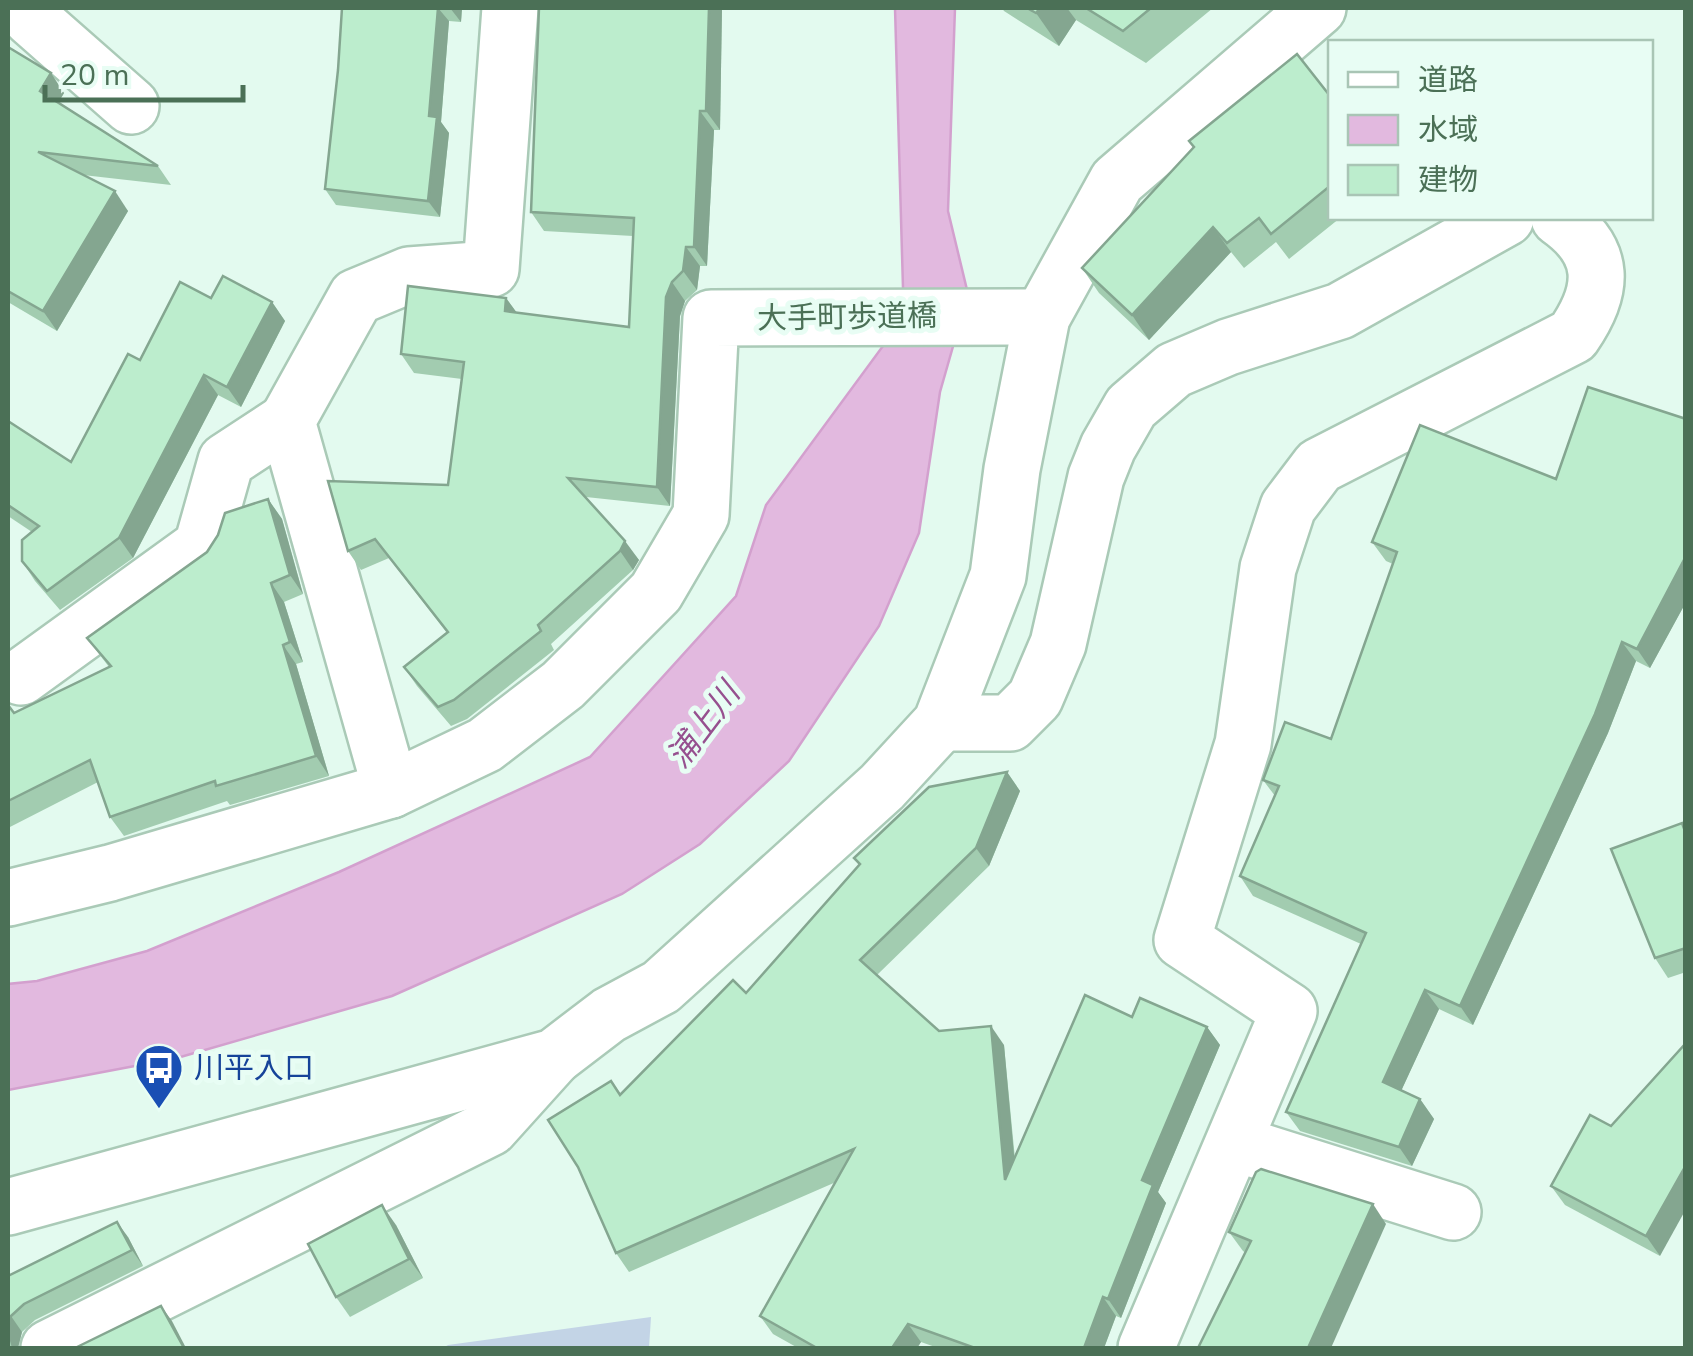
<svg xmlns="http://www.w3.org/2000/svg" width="1693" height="1356" viewBox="0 0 1693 1356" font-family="'Nunito Sans','Noto Sans JP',sans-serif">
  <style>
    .green { fill: #c3d4e6 }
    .water { fill: #e2b9df; stroke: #d3a0ce; stroke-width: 2.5 }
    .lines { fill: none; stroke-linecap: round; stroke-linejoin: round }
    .minor-casing { stroke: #aacab7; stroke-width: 60 }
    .minor { stroke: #fff; stroke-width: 55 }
    .wall { fill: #a2ccb0 }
    .shaded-wall { fill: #84a690 }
    .building { fill: #bcedcd; stroke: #84a690; stroke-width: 2.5 }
    .labels { text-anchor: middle; stroke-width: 10; stroke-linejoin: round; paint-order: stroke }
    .street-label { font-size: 30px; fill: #4b7056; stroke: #e8fdf4 }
    .transit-label { font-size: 30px; fill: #164399; stroke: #e8fdf4; text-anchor: start }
    .water-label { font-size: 32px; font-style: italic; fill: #96508f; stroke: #e8fdf4 }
  </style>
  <rect width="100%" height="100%" fill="#e3faef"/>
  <polygon class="green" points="651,1317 649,1348 443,1348 448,1345"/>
  <polygon class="water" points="895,8 955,8 948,211 968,294 940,392 919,533 879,626 789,761 700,844 622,894 392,996 177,1058 8,1090 8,984 37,981 147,951 339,872 590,757 736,596 766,505 883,346 903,288"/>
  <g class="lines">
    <g class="minor-casing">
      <g id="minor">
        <polyline points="28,8 31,18 131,106"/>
        <polyline points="21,677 202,546 226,461 287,421"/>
        <polyline points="941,723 1010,723 1035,698 1058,644 1096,477 1108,447 1131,407 1174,370 1228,347 1340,311 1506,218"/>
        <polyline points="391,790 287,421 356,297 409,275 491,269 510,8"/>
        <polyline points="8,898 110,873 391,790 485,745 563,685 656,592 701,515 711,318 1042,317"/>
        <polyline points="1234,1143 1453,1212"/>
        <polyline points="8,1207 554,1057 609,1015 661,987 882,787 941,723 998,576 1012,469 1042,317 1117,181 1318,8"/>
        <polyline points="49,1348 490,1128 554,1057"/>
        <path d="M1146,1348L1289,1011L1182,940L1243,744L1268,568L1288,507L1319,466L1573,336C1605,290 1607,252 1559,218"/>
      </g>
    </g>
    <use href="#minor" class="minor"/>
  </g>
  <g class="wall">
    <polygon points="342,8 462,8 461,22 449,21 441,122 449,133 440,217 336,205 325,189 338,70"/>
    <polygon points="539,8 722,8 720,130 714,130 707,266 700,266 697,290 685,301 680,316 670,506 586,497 639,560 633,570 551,644 554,650 467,719 451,726 417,686 404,667 447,633 389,558 361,570 348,551 448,485 462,379 414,373 401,354 506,298 516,312 629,327 633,236 544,231 531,212"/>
    <polygon points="1002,8 1213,8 1146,63 1076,20 1059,46 1004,11"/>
    <polygon points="8,47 64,93 58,103 158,166 171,185 83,175 128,211 57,331 8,302"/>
    <polygon points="1330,96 1330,218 1340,218 1289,259 1276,242 1244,268 1231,252 1149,340 1099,293 1082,268"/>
    <polygon points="211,298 272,302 285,321 241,407 218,395 133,558 60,610 35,581 22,561 32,532 8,516 8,421 71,462 140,360"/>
    <polygon points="1686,419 1686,602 1650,668 1636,661 1608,733 1473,1025 1439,1009 1401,1091 1420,1099 1434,1119 1412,1166 1300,1131 1286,1112 1361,944 1253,896 1240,876 1275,796 1263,780 1331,739 1393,564 1386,561 1372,542 1556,479"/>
    <polygon points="268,499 282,519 303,594 284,602 303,662 296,664 329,776 230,805 227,801 124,836 110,817 98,782 8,828 8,705 14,713 109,667 87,638 207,552"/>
    <polygon points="1007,772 1020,791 989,866 877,975 939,1031 1004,1045 1015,1159 1132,1017 1207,1027 1220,1045 1158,1192 1166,1203 1121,1318 1116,1316 1104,1348 938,1348 921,1342 917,1348 798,1348 773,1334 760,1316 836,1182 629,1272 616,1253 611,1081 621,1094 746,993 859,865 854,858"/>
    <polygon points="1686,828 1686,972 1668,978 1655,958"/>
    <polygon points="1590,1115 1660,1256 1565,1205 1551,1186"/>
    <polygon points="1386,1224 1246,1253 1243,1251 1229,1232"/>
    <polygon points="396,1225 423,1278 350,1317 336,1297"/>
    <polygon points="128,1237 143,1266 35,1320 22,1332 18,1347 8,1348 8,1276"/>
  </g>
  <g class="shaded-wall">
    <polygon points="438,8 449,21 441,122 449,133 440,217 428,201 429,116"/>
    <polygon points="450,8 462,8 461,22"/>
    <polygon points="709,8 722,8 720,130 706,111"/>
    <polygon points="1040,8 1067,8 1076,20 1059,46 1036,13"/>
    <polygon points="51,73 64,93 54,110 40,91"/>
    <polygon points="700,111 714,130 707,266 694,247"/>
    <polygon points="115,191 128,211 57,331 43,311"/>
    <polygon points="1213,227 1231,252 1149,340 1132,315"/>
    <polygon points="686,247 700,266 697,290 683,271"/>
    <polygon points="672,282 685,301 680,316 670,506 657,487 666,297"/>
    <polygon points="506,298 520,317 505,311"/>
    <polygon points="272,302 285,321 241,407 227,387"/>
    <polygon points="204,375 218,395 133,558 119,538"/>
    <polygon points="268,499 282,519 303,594 290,575"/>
    <polygon points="625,541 639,560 633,570 620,551"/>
    <polygon points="1686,556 1686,602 1650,668 1637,649"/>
    <polygon points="271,583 284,602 303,662 290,642"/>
    <polygon points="1622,642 1636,661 1608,733 1473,1025 1460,1006"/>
    <polygon points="283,645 296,664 329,776 316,756"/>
    <polygon points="1007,772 1020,791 989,866 976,848"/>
    <polygon points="1425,990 1439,1009 1396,1102 1383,1082"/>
    <polygon points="991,1026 1004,1045 1018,1199 1005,1180"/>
    <polygon points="1207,1027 1220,1045 1158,1192 1166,1203 1121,1318 1108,1299 1142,1180"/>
    <polygon points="1420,1099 1434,1119 1412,1166 1399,1147"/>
    <polygon points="1686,1165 1686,1209 1660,1256 1646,1236"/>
    <polygon points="1373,1204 1386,1224 1331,1348 1308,1348"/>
    <polygon points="382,1205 396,1225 423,1278 409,1259"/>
    <polygon points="117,1222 128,1237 143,1266 132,1250"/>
    <polygon points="1103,1297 1116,1316 1104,1348 1084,1348"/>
    <polygon points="161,1306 172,1321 186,1348 184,1348"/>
    <polygon points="11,1316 22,1332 18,1348 12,1348 8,1334"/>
    <polygon points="908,1324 921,1342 917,1348 892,1348"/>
  </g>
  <g class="building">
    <polygon points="342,8 438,8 429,116 437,117 428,201 325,189 338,70"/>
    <polygon points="539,8 709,8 706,111 700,111 694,247 686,247 683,271 672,282 666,297 657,487 568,478 625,541 620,551 538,625 541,631 454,700 438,707 404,667 448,632 375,539 348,551 328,481 448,485 464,362 401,354 408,286 506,298 505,311 629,327 634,218 531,212"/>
    <polygon points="1027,8 1040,8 1036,13"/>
    <polygon points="1086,8 1151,8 1123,31"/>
    <polygon points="8,47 51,73 40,91 158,166 38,152 115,191 43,311 8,291"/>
    <polygon points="1297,54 1330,96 1330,186 1271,234 1259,218 1227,243 1213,227 1132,315 1082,268 1194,147 1189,141"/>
    <polygon points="223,276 272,302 227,387 204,375 119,538 47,591 22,561 22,540 39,526 8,505 8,421 71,462 128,354 140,360 180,282 211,298"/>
    <polygon points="1588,387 1686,419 1686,556 1637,649 1622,642 1595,714 1460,1006 1425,990 1383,1082 1420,1099 1399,1147 1286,1112 1366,933 1240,876 1279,786 1263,780 1285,722 1331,739 1397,552 1372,542 1420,425 1556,479"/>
    <polygon points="268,499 290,575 271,583 290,642 283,645 316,756 216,786 215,781 110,817 90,760 8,801 8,705 14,713 111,666 87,638 207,552 218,535 225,513"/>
    <polygon points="1007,772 976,848 860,960 939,1031 991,1026 1005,1180 1085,995 1132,1017 1140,998 1207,1027 1142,1180 1153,1185 1108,1299 1103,1297 1084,1348 975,1348 908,1324 892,1348 817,1348 760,1316 854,1149 616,1253 578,1167 548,1120 611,1081 620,1095 733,980 746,993 860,864 854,858 929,787"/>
    <polygon points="1682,823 1686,834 1686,948 1655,958 1611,849"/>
    <polygon points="1686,1043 1686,1165 1646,1236 1551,1186 1590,1115 1611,1126"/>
    <polygon points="1261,1169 1373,1204 1308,1348 1198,1348 1251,1241 1229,1232 1256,1172"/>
    <polygon points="382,1205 409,1259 336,1297 308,1244"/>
    <polygon points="117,1222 132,1250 24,1304 11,1316 8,1329 8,1276"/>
    <polygon points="161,1306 184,1348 75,1348"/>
  </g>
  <defs>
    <g id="bus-pin" transform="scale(2.5)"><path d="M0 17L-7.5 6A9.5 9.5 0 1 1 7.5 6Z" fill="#1a4fb4" stroke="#e8fdf4"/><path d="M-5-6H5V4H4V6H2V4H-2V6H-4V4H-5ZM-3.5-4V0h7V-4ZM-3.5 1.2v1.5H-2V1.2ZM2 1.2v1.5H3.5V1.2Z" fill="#fff"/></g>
  </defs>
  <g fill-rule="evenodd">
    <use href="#bus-pin" x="159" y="1068"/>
  </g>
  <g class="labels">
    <g class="street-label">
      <text transform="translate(847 317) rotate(-1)" y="10">大手町歩道橋</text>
    </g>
    <g class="transit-label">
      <text x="194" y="1078">川平入口</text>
    </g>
    <g class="water-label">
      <text transform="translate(703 725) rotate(-53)" y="11">浦上川</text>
    </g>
  </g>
  <rect width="1693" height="1356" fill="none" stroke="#4b7056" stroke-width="20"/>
  <rect x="1328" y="40" width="325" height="180" fill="#e8fdf4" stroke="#a9c5b5" stroke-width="2.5"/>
  <rect x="1348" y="72" width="50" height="15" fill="#ffffff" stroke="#a9c5b5" stroke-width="2.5"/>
  <text x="1418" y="90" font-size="30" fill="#4b7056">道路</text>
  <rect x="1348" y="115" width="50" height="30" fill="#e2b9df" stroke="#a9c5b5" stroke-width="2.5"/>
  <text x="1418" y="140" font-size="30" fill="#4b7056">水域</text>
  <rect x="1348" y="165" width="50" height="30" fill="#bcedcd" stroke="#a9c5b5" stroke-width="2.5"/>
  <text x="1418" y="190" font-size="30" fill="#4b7056">建物</text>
  <path d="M45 85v15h198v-15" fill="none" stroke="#4b7056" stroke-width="5"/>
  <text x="60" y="85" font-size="30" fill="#4b7056" stroke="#e8fdf4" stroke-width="8" paint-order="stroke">20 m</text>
</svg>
